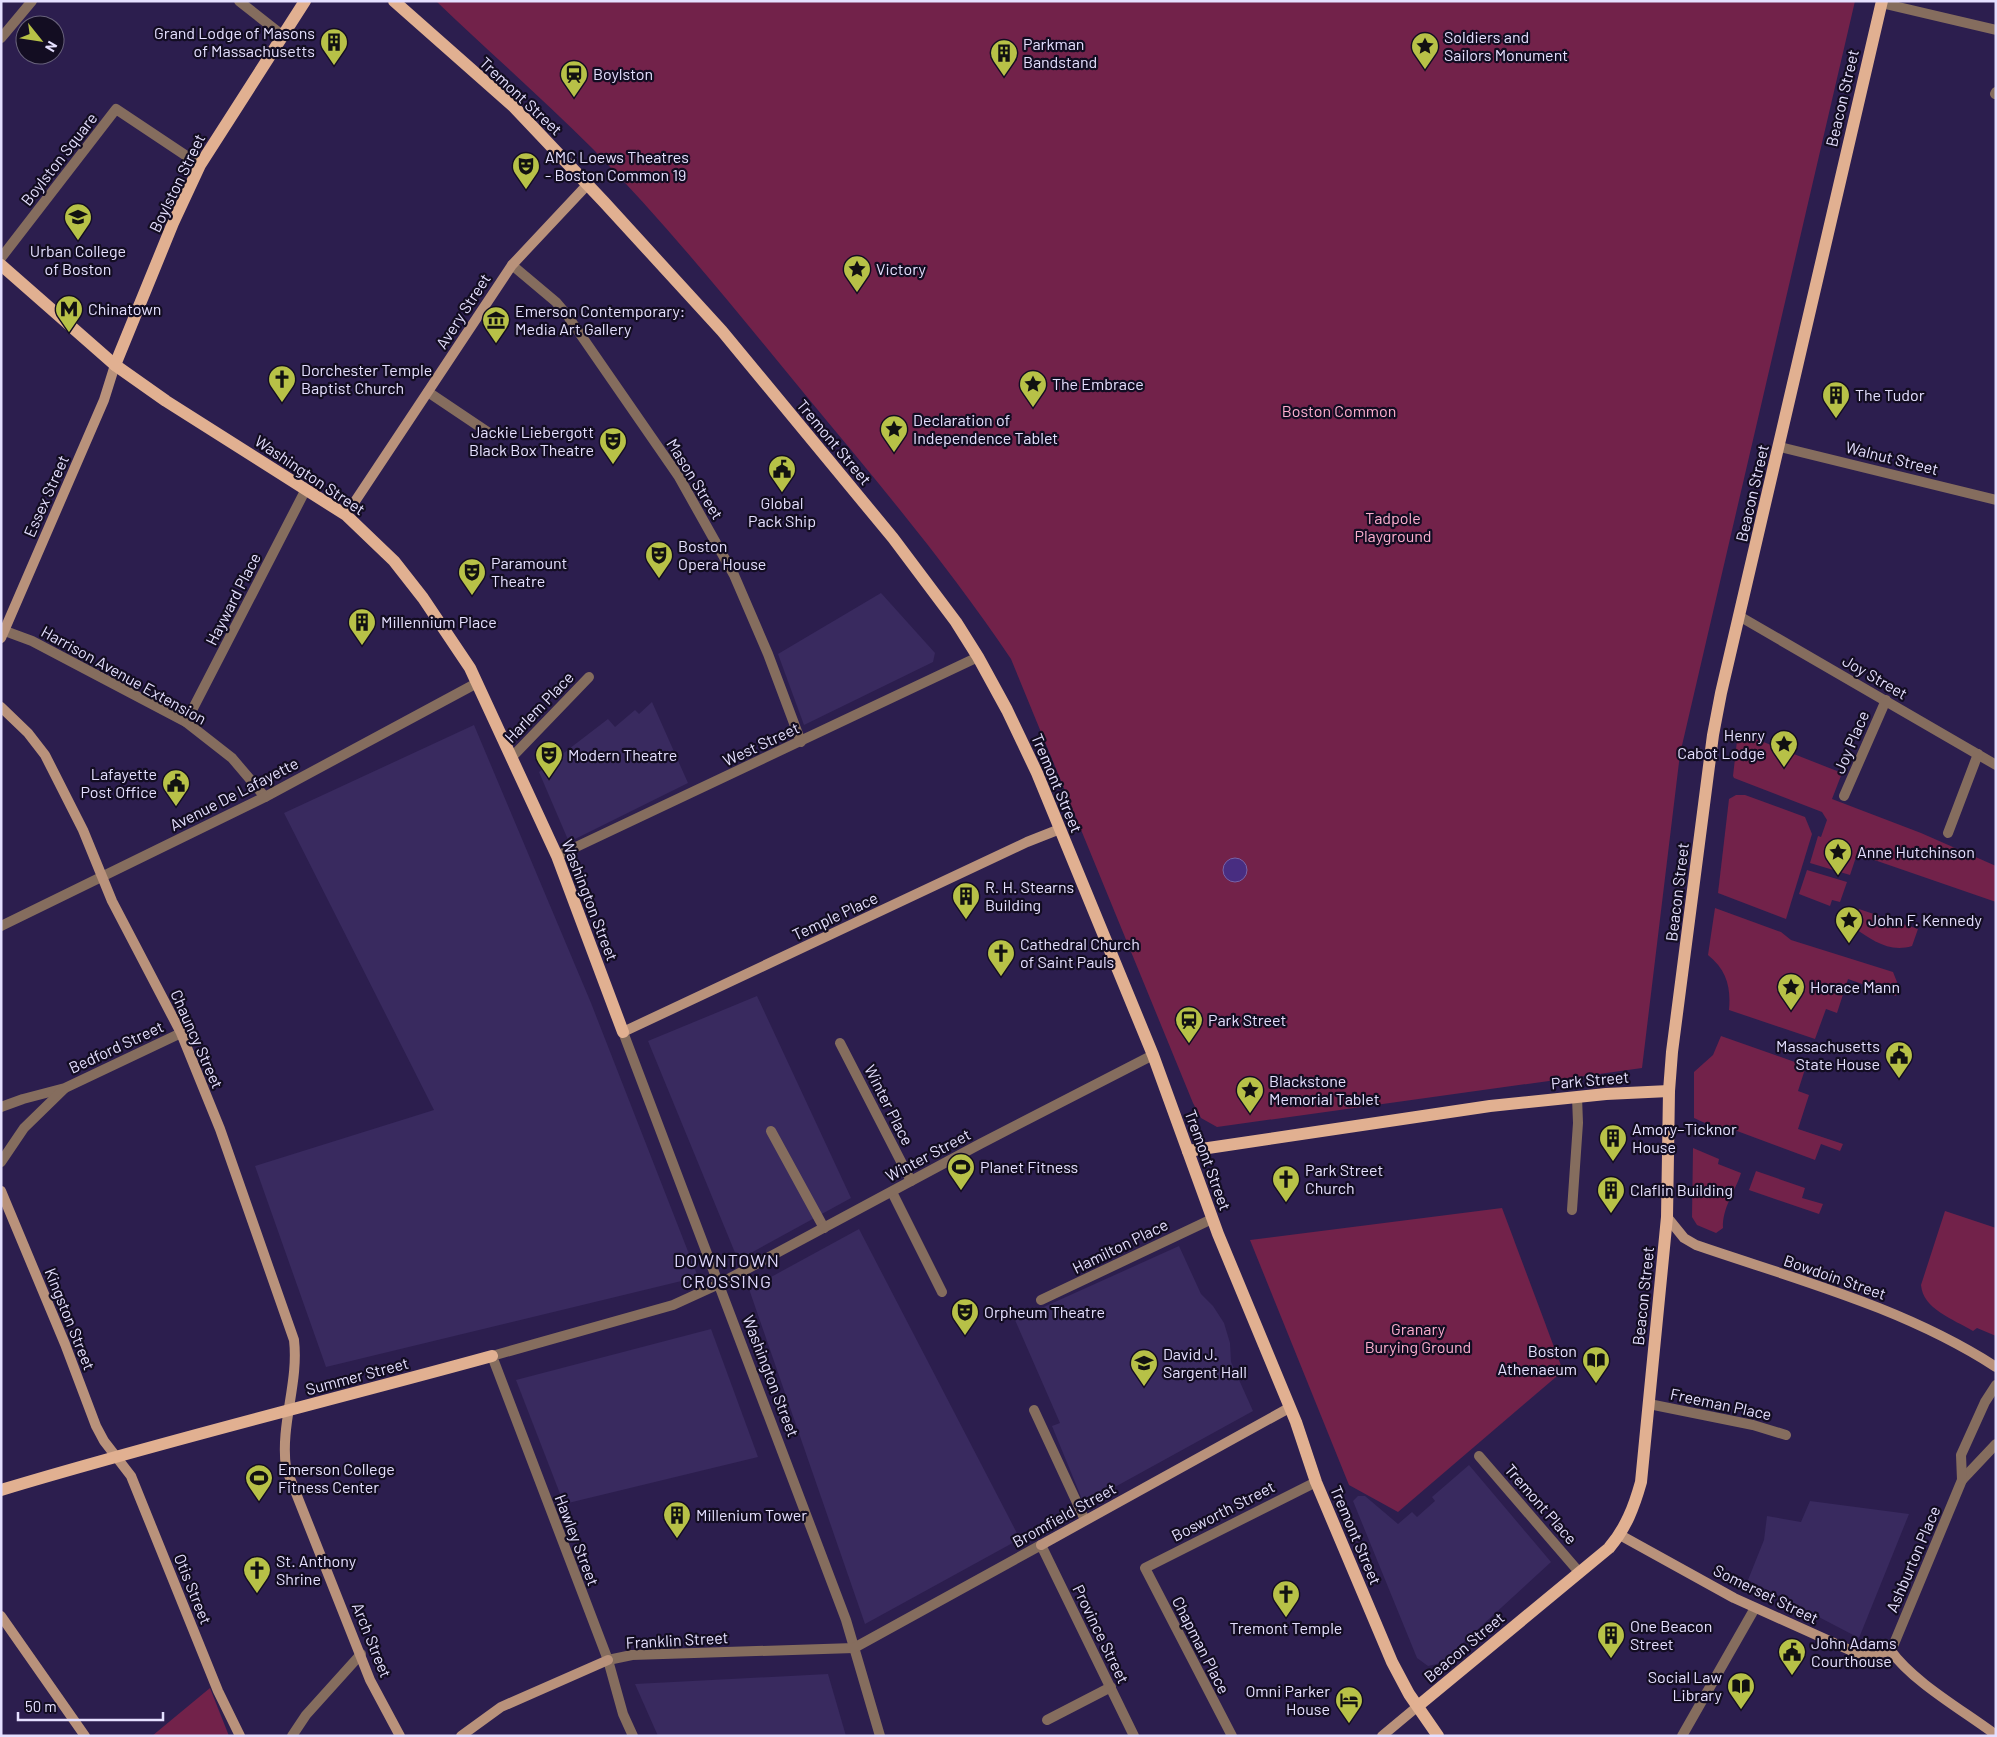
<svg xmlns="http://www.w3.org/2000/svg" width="1997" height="1737" viewBox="0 0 1997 1737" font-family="Barlow,sans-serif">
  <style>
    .built { fill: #392a5f }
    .green { fill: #72224a }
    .water { fill: #482d81; stroke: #7763a7 }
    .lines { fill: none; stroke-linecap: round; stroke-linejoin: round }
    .street { stroke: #856d5e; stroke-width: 10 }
    .secondary { stroke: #b9927b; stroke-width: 10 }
    .primary { stroke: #e1b091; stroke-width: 12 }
    .labels { text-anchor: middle; stroke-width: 4.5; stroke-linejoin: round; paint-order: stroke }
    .poi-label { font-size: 16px; fill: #e5e0ff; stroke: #130d22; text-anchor: start }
    .street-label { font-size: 16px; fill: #e5e0ff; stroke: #130d22 }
    .park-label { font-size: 16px; fill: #fdafcf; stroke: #130d22 }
    .neighbourhood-label { font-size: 18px; letter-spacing: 1px; fill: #ddd6fb; stroke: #130d22 }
  </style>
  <rect width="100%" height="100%" fill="#2c1e4e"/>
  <g class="built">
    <polygon points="881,593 935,653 933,662 804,725 778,654"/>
    <polygon points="652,702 688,783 569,842 539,772 608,719 615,727 635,710 639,714"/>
    <polygon points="474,725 591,1003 698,1277 326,1367 255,1166 434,1110 284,813"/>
    <polygon points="757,996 851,1198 738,1260 648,1041"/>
    <polygon points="859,1229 1020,1539 865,1624 749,1289"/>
    <polygon points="1179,1246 1201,1294 1213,1306 1224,1323 1230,1343 1231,1362 1253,1411 1084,1504 1052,1426 1060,1423 1015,1320"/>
    <polygon points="711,1329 758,1457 564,1504 516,1380"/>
    <polygon points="1469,1465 1551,1562 1441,1663 1428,1666 1417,1658 1353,1501 1358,1496 1365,1496 1398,1524 1412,1512 1417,1517 1435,1501 1432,1497"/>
    <polygon points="1810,1501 1909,1514 1859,1638 1748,1580 1764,1540 1767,1516 1801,1522"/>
    <polygon points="828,1674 846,1736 658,1736 635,1684"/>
  </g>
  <g class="green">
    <path d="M436,1H1855L1680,754L1642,1068L1217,1127L1201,1118L1193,1103L1011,659C948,565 875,479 803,392C735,309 668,226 593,149C542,98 488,51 436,1Z"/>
    <polygon points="1738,732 1842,773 1832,799 1921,833 1996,866 1996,902 1857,854 1850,875 1810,863 1818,836 1821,837 1827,820 1822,812 1734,778 1733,776"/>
    <polygon points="1745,795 1805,817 1812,834 1786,919 1718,893 1729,799 1736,795"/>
    <polygon points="1807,870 1847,882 1840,902 1832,900 1830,906 1799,894"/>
    <path d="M1715,908L1781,932L1791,940L1893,972L1899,987L1896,996L1848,979L1837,1013L1826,1009L1815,1039L1729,1010C1731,988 1727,970 1708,955Z"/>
    <path d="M1859,909L1918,929L1912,946C1889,953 1872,940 1853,927Z"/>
    <polygon points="1721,1036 1806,1066 1798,1091 1809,1095 1798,1129 1843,1144 1840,1151 1821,1144 1815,1160 1729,1128 1727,1133 1694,1118 1694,1072 1713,1055"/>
    <path d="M1693,1148L1719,1159L1718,1164L1741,1173C1735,1192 1722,1208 1723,1228L1716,1233L1697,1225L1692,1217Z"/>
    <polygon points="1756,1171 1805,1188 1802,1198 1823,1204 1819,1214 1749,1190"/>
    <polygon points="1502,1208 1563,1371 1398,1512 1349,1485 1250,1240"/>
    <path d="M1945,1211L1996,1228V1336L1977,1328L1973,1331C1953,1319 1923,1309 1921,1285Z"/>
    <polygon points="210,1688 229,1736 152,1736"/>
  </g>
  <circle class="water" cx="1235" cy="870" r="12"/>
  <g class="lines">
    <g class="street">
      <polyline points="239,1 282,35"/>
      <polyline points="1881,3 1996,30"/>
      <polyline points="1,38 32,1"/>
      <polyline points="1995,94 1996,92"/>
      <polyline points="1,258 116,109 200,165"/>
      <polyline points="512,265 556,302 567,315 679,477 734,575 768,654 801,742"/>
      <polyline points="428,392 492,435"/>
      <polyline points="1780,447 1996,500"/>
      <polyline points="1739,616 1996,765"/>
      <polyline points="5,631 32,641 186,722 232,758 265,797"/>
      <polyline points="186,722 306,489"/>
      <polyline points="511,758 589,677"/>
      <polyline points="1844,796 1886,700"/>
      <polyline points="1948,833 1978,754"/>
      <polyline points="557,856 978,657"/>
      <polyline points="1,926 265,797 477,683"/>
      <polyline points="623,1032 846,1620 880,1736"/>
      <polyline points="840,1043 911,1181"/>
      <polyline points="1,1107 23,1099 65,1088 181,1033"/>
      <polyline points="771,1131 824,1228"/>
      <polyline points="1,1162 24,1128 64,1089"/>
      <polyline points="892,1192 942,1292"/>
      <polyline points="1572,1210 1578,1123 1577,1097"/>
      <polyline points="1041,1300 1212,1219"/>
      <polyline points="1649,1404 1753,1425 1786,1435"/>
      <polyline points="1034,1410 1085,1520"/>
      <polyline points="1479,1456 1579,1572"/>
      <polyline points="1962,1480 1996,1444"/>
      <polyline points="1891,1651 1962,1480 1961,1455 1985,1402 1996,1385"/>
      <polyline points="608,1660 632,1655 854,1648 1041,1545 1134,1736"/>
      <polyline points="1047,1720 1111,1687"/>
      <polyline points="292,1736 306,1715 361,1654"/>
      <polyline points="633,1736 623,1714 608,1660 492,1356 673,1305 719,1284 980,1144 1153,1055"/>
      <polyline points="1232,1736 1145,1568 1316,1482"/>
      <polyline points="1682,1736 1755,1608"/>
    </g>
    <g class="secondary">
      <polyline points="346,515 512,265 588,184"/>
      <polyline points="1,638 104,400 115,365"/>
      <path d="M1,707L28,733L45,755L83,830L112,901L181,1033L220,1129L294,1340C299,1383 280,1424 286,1468L370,1680L400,1736"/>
      <polyline points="623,1032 1027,842 1060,829"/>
      <polyline points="1,1191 65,1344 96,1426 104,1441 131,1476 218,1691 240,1736"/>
      <path d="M1667,1217L1684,1238L1696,1245C1798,1280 1905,1308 1996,1367"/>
      <path d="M1620,1535L1734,1598L1854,1652L1868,1655L1891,1651C1913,1682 1964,1711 1996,1735"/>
      <polyline points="1041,1545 1289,1408"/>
      <polyline points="1,1616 85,1736"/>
      <polyline points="461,1736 501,1707 608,1660"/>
      <polyline points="1382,1736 1418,1706"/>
    </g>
    <g class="primary">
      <polyline points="394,1 514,107 604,202 722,331 893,538 956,622 978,657 1007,710 1037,773 1153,1055 1218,1234 1296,1422 1316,1482 1392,1662 1409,1694 1438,1736"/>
      <polyline points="1,265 115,365 166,401 346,515 394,561 423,598 470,668 557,856 623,1032"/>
      <polyline points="115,365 173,223 200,165 305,1"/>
      <polyline points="1188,1151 1490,1106 1606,1094 1669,1091"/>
      <path d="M1,1490C163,1441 328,1401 492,1356"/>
      <path d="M1418,1706L1609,1548C1626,1528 1634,1507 1641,1482L1667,1217L1669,1091L1672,1052L1713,735L1721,693L1882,1"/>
    </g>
  </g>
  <defs>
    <g id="building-pin" transform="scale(1.4375)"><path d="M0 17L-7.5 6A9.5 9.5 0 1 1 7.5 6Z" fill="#b7c147" stroke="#130d22"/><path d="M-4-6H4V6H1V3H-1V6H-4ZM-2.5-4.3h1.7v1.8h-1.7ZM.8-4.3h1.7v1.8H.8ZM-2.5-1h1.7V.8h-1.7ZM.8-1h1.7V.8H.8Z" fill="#111"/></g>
    <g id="sight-pin" transform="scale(1.4375)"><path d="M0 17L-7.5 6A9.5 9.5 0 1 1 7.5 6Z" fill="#b7c147" stroke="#130d22"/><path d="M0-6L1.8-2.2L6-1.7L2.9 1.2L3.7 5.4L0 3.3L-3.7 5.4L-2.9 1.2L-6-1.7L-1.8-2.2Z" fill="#111"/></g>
    <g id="station-pin" transform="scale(1.4375)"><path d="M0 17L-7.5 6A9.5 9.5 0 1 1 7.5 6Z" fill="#b7c147" stroke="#130d22"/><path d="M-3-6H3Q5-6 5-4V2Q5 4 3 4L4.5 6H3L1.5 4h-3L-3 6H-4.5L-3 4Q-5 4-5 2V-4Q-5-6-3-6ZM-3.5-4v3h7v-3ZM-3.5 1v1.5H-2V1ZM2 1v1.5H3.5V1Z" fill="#111"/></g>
    <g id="theatre-pin" transform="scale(1.4375)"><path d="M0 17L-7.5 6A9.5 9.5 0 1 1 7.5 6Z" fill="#b7c147" stroke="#130d22"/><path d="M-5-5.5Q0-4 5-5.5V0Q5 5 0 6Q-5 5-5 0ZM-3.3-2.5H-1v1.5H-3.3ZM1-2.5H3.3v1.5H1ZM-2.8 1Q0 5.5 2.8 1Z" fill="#111"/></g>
    <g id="university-pin" transform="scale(1.4375)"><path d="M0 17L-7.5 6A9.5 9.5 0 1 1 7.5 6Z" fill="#b7c147" stroke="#130d22"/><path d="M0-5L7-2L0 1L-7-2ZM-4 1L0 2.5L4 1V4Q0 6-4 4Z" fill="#111"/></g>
    <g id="metro-pin" transform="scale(1.4375)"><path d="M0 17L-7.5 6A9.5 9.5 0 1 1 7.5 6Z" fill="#b7c147" stroke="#130d22"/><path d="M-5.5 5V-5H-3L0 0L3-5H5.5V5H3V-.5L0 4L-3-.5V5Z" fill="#111"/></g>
    <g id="museum-pin" transform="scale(1.4375)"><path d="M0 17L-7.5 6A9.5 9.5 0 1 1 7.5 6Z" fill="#b7c147" stroke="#130d22"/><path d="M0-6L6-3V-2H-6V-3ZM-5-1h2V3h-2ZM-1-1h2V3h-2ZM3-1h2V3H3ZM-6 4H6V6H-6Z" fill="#111"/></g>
    <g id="church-pin" transform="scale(1.4375)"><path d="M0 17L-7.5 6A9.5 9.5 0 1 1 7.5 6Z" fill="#b7c147" stroke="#130d22"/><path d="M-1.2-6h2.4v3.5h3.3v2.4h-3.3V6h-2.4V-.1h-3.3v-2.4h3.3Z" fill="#111"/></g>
    <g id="civic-pin" transform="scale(1.4375)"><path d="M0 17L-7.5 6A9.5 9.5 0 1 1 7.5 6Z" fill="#b7c147" stroke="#130d22"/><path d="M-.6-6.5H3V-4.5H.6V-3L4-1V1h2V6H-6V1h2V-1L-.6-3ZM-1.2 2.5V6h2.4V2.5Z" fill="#111"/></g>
    <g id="stadium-pin" transform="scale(1.4375)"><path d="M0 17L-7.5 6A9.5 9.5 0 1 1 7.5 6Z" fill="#b7c147" stroke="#130d22"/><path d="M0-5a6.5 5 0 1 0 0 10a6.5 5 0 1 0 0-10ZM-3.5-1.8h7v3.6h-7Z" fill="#111"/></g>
    <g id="library-pin" transform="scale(1.4375)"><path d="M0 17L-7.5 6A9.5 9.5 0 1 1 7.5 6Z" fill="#b7c147" stroke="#130d22"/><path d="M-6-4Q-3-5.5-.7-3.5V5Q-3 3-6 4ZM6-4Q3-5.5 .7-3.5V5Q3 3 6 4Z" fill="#111"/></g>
    <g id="hotel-pin" transform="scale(1.4375)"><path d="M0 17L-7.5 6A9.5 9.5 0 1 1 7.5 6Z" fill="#b7c147" stroke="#130d22"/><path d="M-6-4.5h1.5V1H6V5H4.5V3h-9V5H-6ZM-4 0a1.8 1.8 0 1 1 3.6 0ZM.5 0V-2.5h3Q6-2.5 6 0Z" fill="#111"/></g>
  </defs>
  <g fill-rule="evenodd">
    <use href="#building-pin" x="334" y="42"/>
    <use href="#sight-pin" x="1425" y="46"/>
    <use href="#building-pin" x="1004" y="53"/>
    <use href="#station-pin" x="574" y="74"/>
    <use href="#theatre-pin" x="526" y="166"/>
    <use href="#university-pin" x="78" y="217"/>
    <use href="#sight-pin" x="857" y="269"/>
    <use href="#metro-pin" x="69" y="309"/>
    <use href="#museum-pin" x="496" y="320"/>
    <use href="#church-pin" x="282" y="379"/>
    <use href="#sight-pin" x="1033" y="384"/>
    <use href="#building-pin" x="1836" y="395"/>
    <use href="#sight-pin" x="894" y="429"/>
    <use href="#theatre-pin" x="613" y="441"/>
    <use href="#civic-pin" x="782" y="469"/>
    <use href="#theatre-pin" x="659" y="555"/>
    <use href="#theatre-pin" x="472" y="572"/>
    <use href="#building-pin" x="362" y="622"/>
    <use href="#sight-pin" x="1784" y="744"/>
    <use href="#theatre-pin" x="549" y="755"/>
    <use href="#civic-pin" x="176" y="783"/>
    <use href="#sight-pin" x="1838" y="852"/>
    <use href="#building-pin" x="966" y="896"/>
    <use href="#sight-pin" x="1849" y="920"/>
    <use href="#church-pin" x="1001" y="953"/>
    <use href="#sight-pin" x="1791" y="987"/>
    <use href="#station-pin" x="1189" y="1020"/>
    <use href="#civic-pin" x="1899" y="1055"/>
    <use href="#sight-pin" x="1250" y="1090"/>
    <use href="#building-pin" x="1613" y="1138"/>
    <use href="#stadium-pin" x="961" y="1167"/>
    <use href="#church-pin" x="1286" y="1179"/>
    <use href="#building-pin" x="1611" y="1190"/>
    <use href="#theatre-pin" x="965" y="1312"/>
    <use href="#library-pin" x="1596" y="1360"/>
    <use href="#university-pin" x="1144" y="1363"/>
    <use href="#stadium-pin" x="259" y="1478"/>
    <use href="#building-pin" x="677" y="1515"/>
    <use href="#church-pin" x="257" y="1570"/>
    <use href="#church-pin" x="1286" y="1594"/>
    <use href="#building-pin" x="1611" y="1635"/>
    <use href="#civic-pin" x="1792" y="1652"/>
    <use href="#library-pin" x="1741" y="1686"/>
    <use href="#hotel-pin" x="1349" y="1700"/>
  </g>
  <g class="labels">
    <g class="poi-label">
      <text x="315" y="39" text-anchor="end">Grand Lodge of Masons<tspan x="315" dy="18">of Massachusetts</tspan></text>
      <text x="1444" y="43">Soldiers and<tspan x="1444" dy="18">Sailors Monument</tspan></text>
      <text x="1023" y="50">Parkman<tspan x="1023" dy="18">Bandstand</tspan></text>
      <text x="593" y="80">Boylston</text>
      <text x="545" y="163">AMC Loews Theatres<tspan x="545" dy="18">- Boston Common 19</tspan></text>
      <text x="78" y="257" text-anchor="middle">Urban College<tspan x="78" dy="18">of Boston</tspan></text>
      <text x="876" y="275">Victory</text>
      <text x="88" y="315">Chinatown</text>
      <text x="515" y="317">Emerson Contemporary:<tspan x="515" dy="18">Media Art Gallery</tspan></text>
      <text x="301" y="376">Dorchester Temple<tspan x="301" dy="18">Baptist Church</tspan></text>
      <text x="1052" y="390">The Embrace</text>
      <text x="1855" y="401">The Tudor</text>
      <text x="913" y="426">Declaration of<tspan x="913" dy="18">Independence Tablet</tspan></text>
      <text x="594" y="438" text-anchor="end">Jackie Liebergott<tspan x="594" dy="18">Black Box Theatre</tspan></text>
      <text x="782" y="509" text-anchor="middle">Global<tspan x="782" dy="18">Pack Ship</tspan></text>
      <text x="678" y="552">Boston<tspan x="678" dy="18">Opera House</tspan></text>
      <text x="491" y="569">Paramount<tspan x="491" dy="18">Theatre</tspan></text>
      <text x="381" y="628">Millennium Place</text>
      <text x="1765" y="741" text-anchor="end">Henry<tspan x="1765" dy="18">Cabot Lodge</tspan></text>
      <text x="568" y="761">Modern Theatre</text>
      <text x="157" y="780" text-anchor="end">Lafayette<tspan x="157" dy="18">Post Office</tspan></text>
      <text x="1857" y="858">Anne Hutchinson</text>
      <text x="985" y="893">R. H. Stearns<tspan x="985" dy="18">Building</tspan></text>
      <text x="1868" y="926">John F. Kennedy</text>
      <text x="1020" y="950">Cathedral Church<tspan x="1020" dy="18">of Saint Pauls</tspan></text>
      <text x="1810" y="993">Horace Mann</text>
      <text x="1208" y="1026">Park Street</text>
      <text x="1880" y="1052" text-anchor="end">Massachusetts<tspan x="1880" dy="18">State House</tspan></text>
      <text x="1269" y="1087">Blackstone<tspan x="1269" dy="18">Memorial Tablet</tspan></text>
      <text x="1632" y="1135">Amory–Ticknor<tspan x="1632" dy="18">House</tspan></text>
      <text x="980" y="1173">Planet Fitness</text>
      <text x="1305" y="1176">Park Street<tspan x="1305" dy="18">Church</tspan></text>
      <text x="1630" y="1196">Claflin Building</text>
      <text x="984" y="1318">Orpheum Theatre</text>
      <text x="1577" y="1357" text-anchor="end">Boston<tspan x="1577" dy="18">Athenaeum</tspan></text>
      <text x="1163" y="1360">David J.<tspan x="1163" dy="18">Sargent Hall</tspan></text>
      <text x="278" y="1475">Emerson College<tspan x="278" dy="18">Fitness Center</tspan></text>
      <text x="696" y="1521">Millenium Tower</text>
      <text x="276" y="1567">St. Anthony<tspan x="276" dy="18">Shrine</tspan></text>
      <text x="1630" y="1632">One Beacon<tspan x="1630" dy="18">Street</tspan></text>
      <text x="1286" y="1634" text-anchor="middle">Tremont Temple</text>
      <text x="1811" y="1649">John Adams<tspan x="1811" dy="18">Courthouse</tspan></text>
      <text x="1722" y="1683" text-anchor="end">Social Law<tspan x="1722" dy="18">Library</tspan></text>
      <text x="1330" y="1697" text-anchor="end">Omni Parker<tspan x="1330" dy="18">House</tspan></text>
    </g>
    <g class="street-label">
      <text transform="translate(521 96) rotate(43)" y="6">Tremont Street</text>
      <text transform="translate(1842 98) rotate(-77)" y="6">Beacon Street</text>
      <text transform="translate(59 159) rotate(-52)" y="6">Boylston Square</text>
      <text transform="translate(177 183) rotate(-64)" y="6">Boylston Street</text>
      <text transform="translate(463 311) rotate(-57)" y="6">Avery Street</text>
      <text transform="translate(834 442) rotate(50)" y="6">Tremont Street</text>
      <text transform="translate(1892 458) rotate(14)" y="6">Walnut Street</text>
      <text transform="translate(310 475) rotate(34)" y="6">Washington Street</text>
      <text transform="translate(695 479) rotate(58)" y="6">Mason Street</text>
      <text transform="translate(1752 493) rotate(-77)" y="6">Beacon Street</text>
      <text transform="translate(46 496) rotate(-66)" y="6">Essex Street</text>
      <text transform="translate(233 599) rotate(-63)" y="6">Hayward Place</text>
      <text transform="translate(124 675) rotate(29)" y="6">Harrison Avenue Extension</text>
      <text transform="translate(1875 677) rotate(30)" y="6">Joy Street</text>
      <text transform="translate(539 707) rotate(-46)" y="6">Harlem Place</text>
      <text transform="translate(1851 742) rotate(-67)" y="6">Joy Place</text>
      <text transform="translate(761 744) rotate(-25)" y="6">West Street</text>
      <text transform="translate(1057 783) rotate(67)" y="6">Tremont Street</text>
      <text transform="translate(234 794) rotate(-27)" y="6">Avenue De Lafayette</text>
      <text transform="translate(1677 892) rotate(-83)" y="6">Beacon Street</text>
      <text transform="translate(590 900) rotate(69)" y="6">Washington Street</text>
      <text transform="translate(835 916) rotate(-25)" y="6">Temple Place</text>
      <text transform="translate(197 1039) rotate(66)" y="6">Chauncy Street</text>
      <text transform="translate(116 1047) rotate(-25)" y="6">Bedford Street</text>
      <text transform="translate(1590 1080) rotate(-5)" y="6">Park Street</text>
      <text transform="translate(889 1105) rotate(63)" y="6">Winter Place</text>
      <text transform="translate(928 1155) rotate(-28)" y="6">Winter Street</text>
      <text transform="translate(1208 1160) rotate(70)" y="6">Tremont Street</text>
      <text transform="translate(1120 1246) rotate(-26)" y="6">Hamilton Place</text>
      <text transform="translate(1835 1277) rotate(19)" y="6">Bowdoin Street</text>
      <text transform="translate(1643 1296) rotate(-84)" y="6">Beacon Street</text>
      <text transform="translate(70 1319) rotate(68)" y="6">Kingston Street</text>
      <text transform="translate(357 1376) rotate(-15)" y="6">Summer Street</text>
      <text transform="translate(771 1376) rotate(69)" y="6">Washington Street</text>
      <text transform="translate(1721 1404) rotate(12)" y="6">Freeman Place</text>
      <text transform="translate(1541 1504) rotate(49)" y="6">Tremont Place</text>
      <text transform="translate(1223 1511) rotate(-27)" y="6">Bosworth Street</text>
      <text transform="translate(1064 1515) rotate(-29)" y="6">Bromfield Street</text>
      <text transform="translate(1356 1535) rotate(67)" y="6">Tremont Street</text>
      <text transform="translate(577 1540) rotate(69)" y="6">Hawley Street</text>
      <text transform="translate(1913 1559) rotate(-67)" y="6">Ashburton Place</text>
      <text transform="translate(193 1589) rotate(68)" y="6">Otis Street</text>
      <text transform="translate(1766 1594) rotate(26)" y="6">Somerset Street</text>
      <text transform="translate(1101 1634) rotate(64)" y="6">Province Street</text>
      <text transform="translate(372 1640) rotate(68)" y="6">Arch Street</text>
      <text transform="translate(677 1640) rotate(-3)" y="6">Franklin Street</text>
      <text transform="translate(1201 1645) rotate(63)" y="6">Chapman Place</text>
      <text transform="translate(1464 1647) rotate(-40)" y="6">Beacon Street</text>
    </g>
    <g class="park-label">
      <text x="1339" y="417">Boston Common</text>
      <text x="1393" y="524">Tadpole<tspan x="1393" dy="18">Playground</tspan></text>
      <text x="1418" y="1335">Granary<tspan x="1418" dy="18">Burying Ground</tspan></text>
    </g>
    <g class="neighbourhood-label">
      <text x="727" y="1267">DOWNTOWN<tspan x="727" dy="21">CROSSING</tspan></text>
    </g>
  </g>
  <rect width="1997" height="1737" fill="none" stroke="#e5e0ff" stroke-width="5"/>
  <g transform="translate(40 40) rotate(120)"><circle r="24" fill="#130d22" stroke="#67617a"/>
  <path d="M0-4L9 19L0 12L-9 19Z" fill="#b7c147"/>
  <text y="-8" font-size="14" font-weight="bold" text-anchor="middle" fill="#e5e0ff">N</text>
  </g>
  <path d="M18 1712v8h145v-8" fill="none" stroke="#e5e0ff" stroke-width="2.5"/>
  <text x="25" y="1712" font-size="15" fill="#e5e0ff" stroke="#130d22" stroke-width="4" paint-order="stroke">50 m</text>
</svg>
